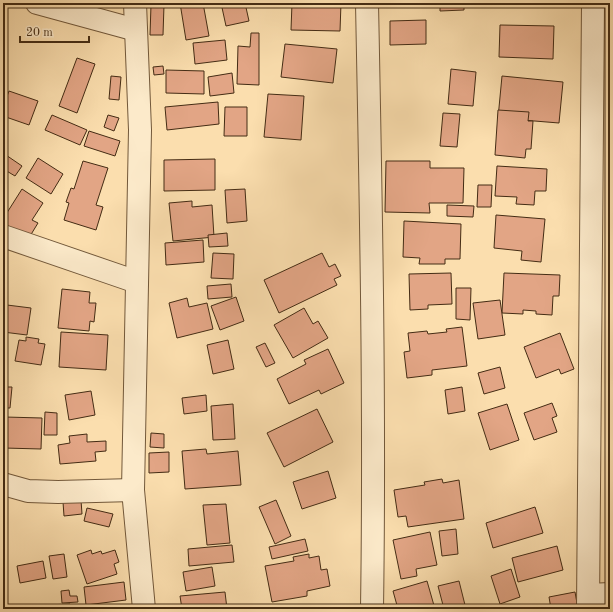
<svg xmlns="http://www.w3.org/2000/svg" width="613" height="612" viewBox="0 0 613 612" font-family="'Old Standard TT',serif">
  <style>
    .building { fill: #e2a585; stroke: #442c14 }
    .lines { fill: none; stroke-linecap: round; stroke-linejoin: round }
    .minor-casing { stroke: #72583a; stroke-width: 24 }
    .minor { stroke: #fceaca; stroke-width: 22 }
  </style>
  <rect width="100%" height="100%" fill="#fbdeae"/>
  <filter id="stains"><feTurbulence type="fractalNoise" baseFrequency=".005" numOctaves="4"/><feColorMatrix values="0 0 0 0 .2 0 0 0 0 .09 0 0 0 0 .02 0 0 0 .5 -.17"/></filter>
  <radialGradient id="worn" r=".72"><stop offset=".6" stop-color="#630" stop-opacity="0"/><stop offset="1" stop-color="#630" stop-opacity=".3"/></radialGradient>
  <g class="building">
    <polygon points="180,3 203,3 209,36 186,40"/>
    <polygon points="221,3 245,3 249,21 226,26"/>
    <polygon points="292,3 341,3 340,31 291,30"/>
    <polygon points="440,3 464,3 464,10 440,11"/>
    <polygon points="151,5 164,5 163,35 150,35"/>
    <polygon points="426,20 426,44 390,45 390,21"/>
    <polygon points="500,25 554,26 553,59 499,57"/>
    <polygon points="251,33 259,33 259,85 237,84 238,46 250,47"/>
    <polygon points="225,40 227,60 195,64 193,43"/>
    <polygon points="285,44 337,49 333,83 281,77"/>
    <polygon points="77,58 95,64 77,113 59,106"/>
    <polygon points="163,66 164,74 154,75 153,67"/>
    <polygon points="451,69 476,72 473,106 448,104"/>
    <polygon points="166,70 204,71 204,94 166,93"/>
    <polygon points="232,73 234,93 210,96 208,77"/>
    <polygon points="111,76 121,77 119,100 109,99"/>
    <polygon points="502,76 563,82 559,123 498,118"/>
    <polygon points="9,91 38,101 29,125 3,116 3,107"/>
    <polygon points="268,94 304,96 301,140 264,137"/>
    <polygon points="218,102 219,124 167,130 165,107"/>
    <polygon points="225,107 247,107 247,136 224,136"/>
    <polygon points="498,110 529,112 528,121 533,121 531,149 526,149 525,158 495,155"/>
    <polygon points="443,113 460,114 457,147 440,146"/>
    <polygon points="52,115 87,130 80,145 45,130"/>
    <polygon points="108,115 119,118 114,131 104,127"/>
    <polygon points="89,131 120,141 115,156 84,146"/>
    <polygon points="3,153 22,166 15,176 5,170 3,173"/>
    <polygon points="38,158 63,174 51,194 26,178"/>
    <polygon points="215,159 215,190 164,191 164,160"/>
    <polygon points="83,161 108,168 96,205 103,207 96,230 64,220 69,203 66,202 71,188 74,189"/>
    <polygon points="386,161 430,161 430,168 464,168 463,203 429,203 430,213 385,212"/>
    <polygon points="497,166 547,169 546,191 535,191 534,205 516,204 517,197 495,196"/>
    <polygon points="478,185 492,185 491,207 477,207"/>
    <polygon points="22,189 43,203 32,220 38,223 27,241 3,226 3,219"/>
    <polygon points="245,189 247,221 227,223 225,190"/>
    <polygon points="192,201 192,207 212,205 214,237 173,241 169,203"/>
    <polygon points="447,205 474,206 473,217 447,216"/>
    <polygon points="496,215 545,219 541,262 521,260 522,251 494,248"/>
    <polygon points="404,221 461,224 460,259 445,259 445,264 419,264 420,258 403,257"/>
    <polygon points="227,233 228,246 209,247 208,235"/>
    <polygon points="203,240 204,262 166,265 165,243"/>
    <polygon points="213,253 234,254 233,279 211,278"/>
    <polygon points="322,253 329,267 335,264 341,276 334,279 337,285 279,313 264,280"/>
    <polygon points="451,273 452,304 428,305 428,309 410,310 409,274"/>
    <polygon points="504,273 560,275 559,296 553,296 552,315 536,314 536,311 523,310 523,314 502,313"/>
    <polygon points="231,284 232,297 208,299 207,286"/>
    <polygon points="456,288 471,288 470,320 456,319"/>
    <polygon points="62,289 90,292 89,303 96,303 94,322 90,321 89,331 58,328"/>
    <polygon points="236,297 244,321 220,330 211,306"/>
    <polygon points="187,298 189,307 207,303 213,329 177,338 169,303"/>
    <polygon points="500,300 505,335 478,339 473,303"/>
    <polygon points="7,305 31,308 27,335 3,332"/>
    <polygon points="304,308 313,324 318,321 328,338 293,358 274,325"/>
    <polygon points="462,327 467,366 432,370 432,375 407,378 404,352 410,351 408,333 427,331 428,334 447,332 446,329"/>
    <polygon points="61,332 108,335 106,370 59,367"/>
    <polygon points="560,333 574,369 561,374 559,369 536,378 524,347"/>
    <polygon points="26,337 39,339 38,343 45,344 41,365 15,361 19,340 26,341"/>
    <polygon points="228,340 234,369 213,374 207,345"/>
    <polygon points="265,343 275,363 266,367 256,347"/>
    <polygon points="328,349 344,383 321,394 319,390 289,404 277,379 306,364 304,360"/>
    <polygon points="500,367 505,388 484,394 478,373"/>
    <polygon points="3,387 12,387 10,408 3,408"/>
    <polygon points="462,387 465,411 448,414 445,390"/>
    <polygon points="91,391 95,415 69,420 65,395"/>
    <polygon points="206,395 207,411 184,414 182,398"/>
    <polygon points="552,403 557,416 552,418 557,432 534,440 524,413"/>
    <polygon points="233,404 235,439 213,440 211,406"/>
    <polygon points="507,404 519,440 490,450 478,413"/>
    <polygon points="317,409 333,442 284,467 267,433"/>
    <polygon points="45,412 57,413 57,435 44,435"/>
    <polygon points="5,417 42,418 41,449 4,448"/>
    <polygon points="151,433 164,434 164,448 150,447"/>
    <polygon points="87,434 87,442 106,441 106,451 95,452 96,461 60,464 58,445 70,443 69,436"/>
    <polygon points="206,449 207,454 238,451 241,485 185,489 182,451"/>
    <polygon points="169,452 169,472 149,473 149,453"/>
    <polygon points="328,471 336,498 302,509 293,482"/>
    <polygon points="442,479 443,483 459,480 464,519 408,527 406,516 398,517 394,490 425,485 424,482"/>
    <polygon points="81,500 82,514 64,516 63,502"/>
    <polygon points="276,500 291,536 275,544 259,507"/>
    <polygon points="226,504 230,543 207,545 203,505"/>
    <polygon points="535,507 543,533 493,548 486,523"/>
    <polygon points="87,508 113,514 109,527 84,521"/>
    <polygon points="456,529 458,554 442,556 439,531"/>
    <polygon points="430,532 437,565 416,569 417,576 401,579 393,540"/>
    <polygon points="305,539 308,551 272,559 269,547"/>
    <polygon points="232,545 234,562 189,566 188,549"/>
    <polygon points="557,546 563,570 518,582 512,558"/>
    <polygon points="91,550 92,554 101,551 102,554 115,550 119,562 114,564 117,574 87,584 77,555"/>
    <polygon points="64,554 67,577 53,579 49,556"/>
    <polygon points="309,554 309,558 319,556 321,570 327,569 330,586 307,591 307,596 272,602 265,566 294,561 293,557"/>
    <polygon points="43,561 46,578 20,583 17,566"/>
    <polygon points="212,567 215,586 186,591 183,572"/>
    <polygon points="511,569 520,597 500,604 491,576"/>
    <polygon points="427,581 435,609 398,609 393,591"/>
    <polygon points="459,581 466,609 444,609 438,586"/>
    <polygon points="124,582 126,600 86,605 84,587"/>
    <polygon points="69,590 70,596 77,596 78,602 62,603 61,591"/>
    <polygon points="225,592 227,609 182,609 180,596"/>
    <polygon points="575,592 578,609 551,609 549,597"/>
    <polygon points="70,604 70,609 22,609 22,606"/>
    <polygon points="127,605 128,609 106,609"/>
  </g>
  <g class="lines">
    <g class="minor-casing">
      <g id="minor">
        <polyline points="37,3 136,30"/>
        <polyline points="135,3 140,130 133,490 144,609"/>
        <path d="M367,3C371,205 375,407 372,609"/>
        <polyline points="3,236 137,282"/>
        <polyline points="3,484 28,491 58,492 133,490"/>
        <polyline points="589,595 610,594"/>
        <polyline points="588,609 593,3"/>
      </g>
    </g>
    <use href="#minor" class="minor"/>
  </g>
  <rect width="613" height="612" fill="none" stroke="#fbdeae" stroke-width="16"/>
  <rect x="4" y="4" width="605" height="604" fill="none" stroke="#442c14" stroke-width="2"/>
  <rect x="8" y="8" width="597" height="596" fill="none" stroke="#442c14"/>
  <path d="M20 36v6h69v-6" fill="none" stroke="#442c14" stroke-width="2"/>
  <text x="26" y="36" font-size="12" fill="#442c14" stroke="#fceaca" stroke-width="3" paint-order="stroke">20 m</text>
  <rect width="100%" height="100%" filter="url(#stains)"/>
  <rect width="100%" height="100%" fill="url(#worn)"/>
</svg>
